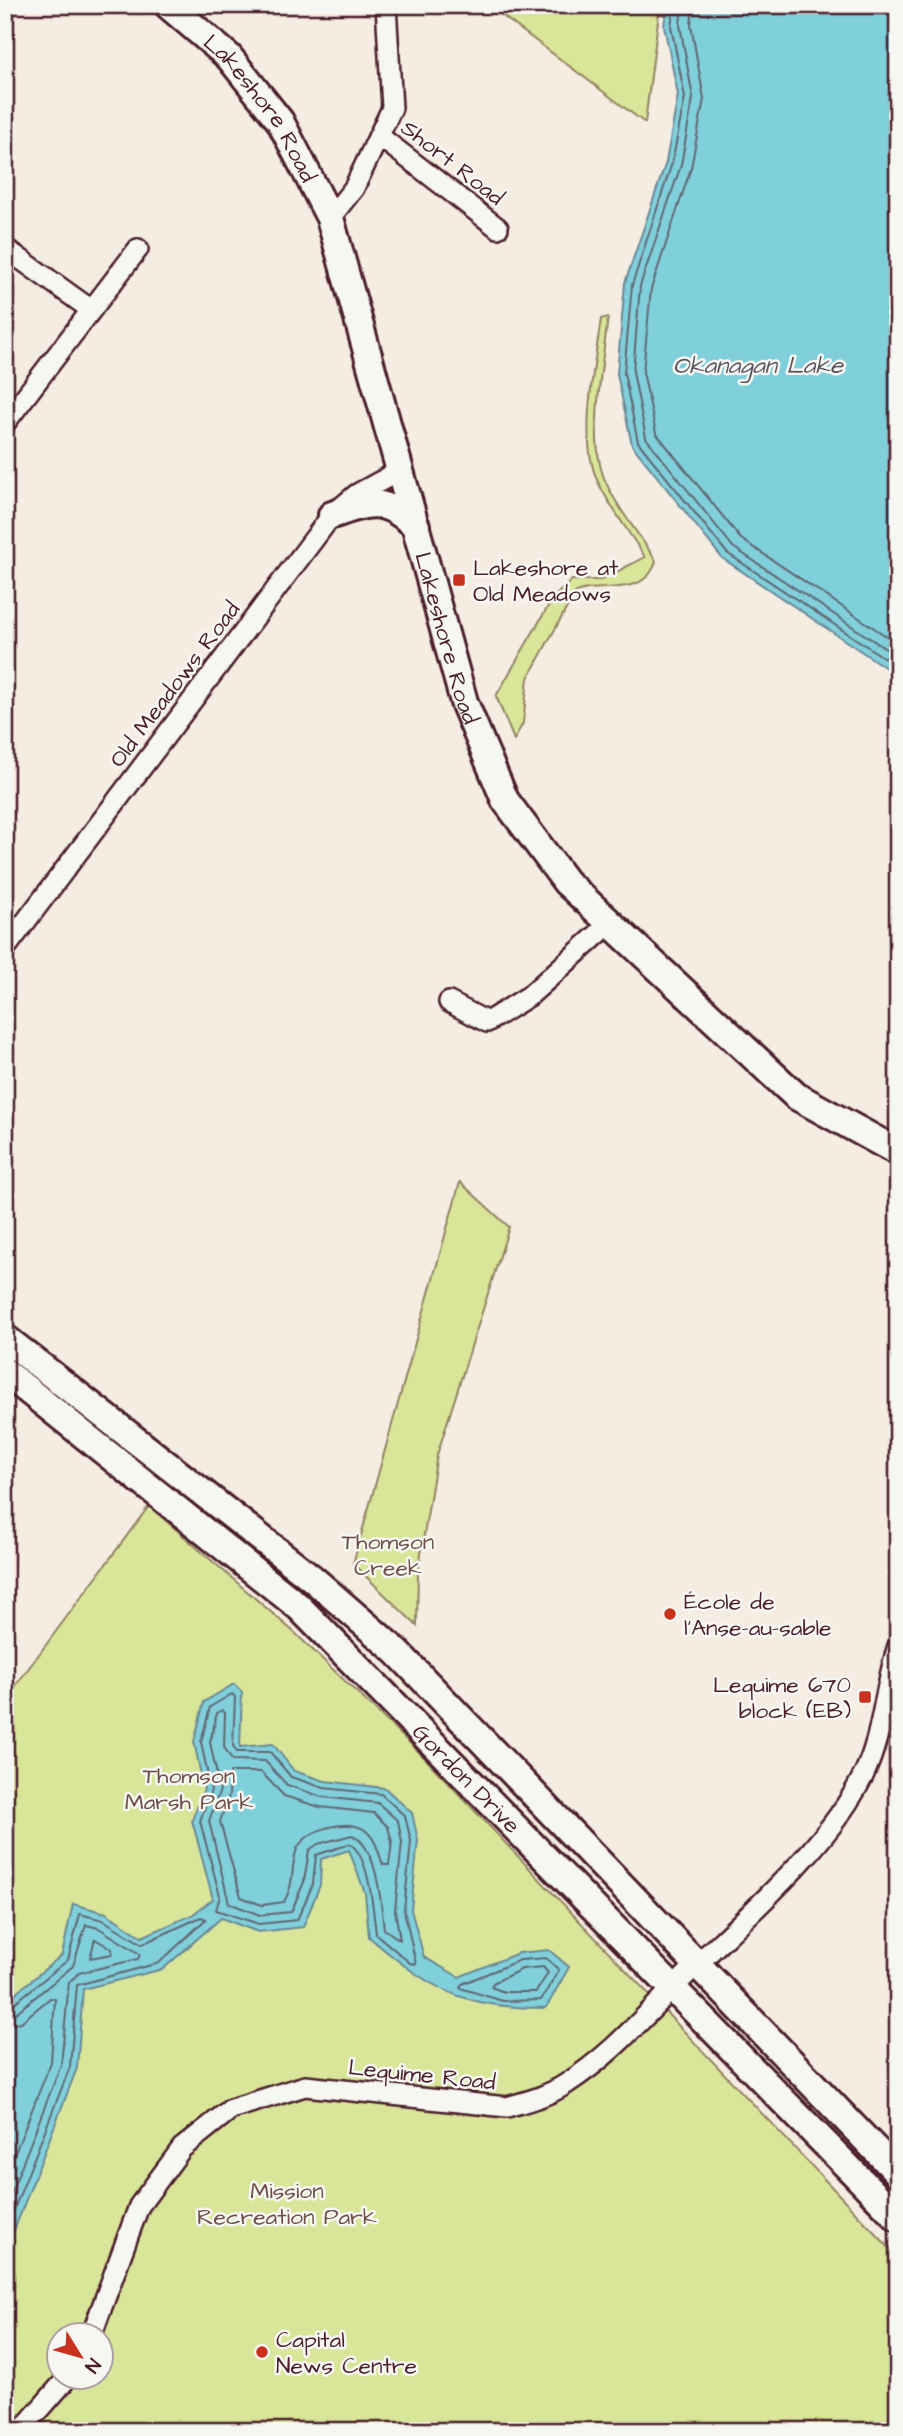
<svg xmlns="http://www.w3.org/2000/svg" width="903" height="2436" viewBox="0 0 903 2436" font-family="'Architects Daughter',sans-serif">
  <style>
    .green { fill: #d9e598; stroke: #928262; stroke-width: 2; fill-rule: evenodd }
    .water { fill: #80d0dc; stroke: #6a8995; stroke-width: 2 }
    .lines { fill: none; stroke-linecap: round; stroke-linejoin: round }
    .shore { stroke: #606672; stroke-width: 2 }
    .minor-casing { stroke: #4a1f2b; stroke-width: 24 }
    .secondary-casing { stroke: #4a1f2b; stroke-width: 32 }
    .minor { stroke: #f6f6f2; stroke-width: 19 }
    .secondary { stroke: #f6f6f2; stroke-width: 26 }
    .poi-dot { fill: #c8321e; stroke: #f6f6f2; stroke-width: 2.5 }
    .labels { text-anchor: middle; stroke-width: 5; stroke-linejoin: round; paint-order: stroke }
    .street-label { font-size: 23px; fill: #4a1f2b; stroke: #f6f6f2 }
    .poi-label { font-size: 23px; fill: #4a1f2b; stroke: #f6f6f2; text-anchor: start }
    .park-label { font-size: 23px; fill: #6e5046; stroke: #f6f6f2 }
    .water-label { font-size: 24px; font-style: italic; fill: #5a5460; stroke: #f6f6f2 }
  </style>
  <rect width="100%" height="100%" fill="#f5ece2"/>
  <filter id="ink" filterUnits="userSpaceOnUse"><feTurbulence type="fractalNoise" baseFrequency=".0143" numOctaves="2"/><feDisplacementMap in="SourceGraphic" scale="14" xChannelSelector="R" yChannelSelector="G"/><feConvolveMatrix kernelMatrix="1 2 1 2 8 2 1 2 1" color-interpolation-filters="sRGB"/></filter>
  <g filter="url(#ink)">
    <g class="green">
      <polygon points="488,5 660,5 645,123"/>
      <path d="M608,317C603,361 588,438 604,478C616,507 640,535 656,561C645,600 596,581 575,593L528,678L523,723L514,740L496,696L553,598L572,580H601L645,557C630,533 612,510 599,484C577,441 595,365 601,319Z"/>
      <polygon points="460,1182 509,1227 437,1455 418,1572 417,1626 353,1564"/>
      <path d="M149,1506L295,1633L420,1753L898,2257V2431H5V1700ZM60,2334H102V2376H60Z"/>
    </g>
    <g class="water">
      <polygon points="667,5 898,5 898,676 722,558 632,445 617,374 625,283 666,162 678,95 664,26"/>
      <path d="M234,1684L242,1692L240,1747L273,1744L294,1771L325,1781L385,1788L412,1813L418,1840L411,1910L424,1957L459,1977L518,1953L549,1950L569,1967L546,2008C463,2008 431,1990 369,1937L365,1893L349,1850L321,1859L320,1885L303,1927L258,1932L221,1918L163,1969L83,1989L77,2068L13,2233L5,2245V2002L62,1955L73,1904L106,1913L142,1937L192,1915L213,1899L192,1820L204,1789L194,1742L204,1702Z"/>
    </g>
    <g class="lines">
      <g class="shore">
        <polyline points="674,5 671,26 685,97 672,163 632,285 624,373 638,442 727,553 898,667"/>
        <polyline points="682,5 680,25 693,98 681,165 640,286 633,372 646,438 733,547 898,657"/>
        <polyline points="693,5 691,25 704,99 691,168 651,289 643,372 656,433 741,539 898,644"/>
        <path d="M232,1694L235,1697L233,1746L237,1752H270L291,1777L324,1788L381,1794L405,1816L411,1841L404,1910L416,1964L410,1963L376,1934C373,1912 370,1856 350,1844L316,1855L313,1884L297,1920L259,1924L216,1910L220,1896L200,1821L211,1790L201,1742L210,1707Z"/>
        <path d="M222,1710L225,1713L224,1747L232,1760L265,1761L287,1785L322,1797L378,1803L398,1821L402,1842L395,1910L400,1940L384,1929C381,1905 378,1846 352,1835L318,1844L309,1850L304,1882L291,1912L260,1915L229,1903L209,1821L220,1790L210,1742L217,1713Z"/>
        <path d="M230,1772H261L284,1796L320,1807L374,1813L388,1827L392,1842L389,1865H383C379,1854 376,1839 366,1831C349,1817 306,1829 297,1849C290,1865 296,1881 284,1902L262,1905L241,1897L220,1822L229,1795Z"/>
        <polygon points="95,1939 112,1949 112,1954 90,1958"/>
        <polygon points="546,1958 559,1970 541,2000 503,2001 460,1988 462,1984 520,1960"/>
        <polygon points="543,1967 548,1973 536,1992 504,1992 491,1987 493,1983 522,1969"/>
        <polyline points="5,2006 12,2005 68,1960 80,1914 103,1920 142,1944 201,1917 206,1919 159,1963 77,1985 70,2067 5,2232"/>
        <polyline points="5,2015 17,2012 73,1966 86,1925 99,1928 140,1954 138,1959 79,1973 69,1982 61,2065 5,2208"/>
        <polyline points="5,2026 21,2022 50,1998 55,1999 51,2062 5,2178"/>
      </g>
      <g class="minor-casing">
        <g id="minor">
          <polyline points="379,136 498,228"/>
          <polyline points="330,218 354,188 392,108 386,5"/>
          <polyline points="5,248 90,309"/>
          <polyline points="5,423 138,249"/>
          <polyline points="5,949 332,515 357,494 401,470"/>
          <polyline points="449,1002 487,1022 529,996 608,925"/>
          <path d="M92,2334L139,2206L182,2148L231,2109L305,2086L507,2107C528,2101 548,2096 566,2084C613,2054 645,2015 684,1977C742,1920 828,1848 864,1774C883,1735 884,1688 898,1646"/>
          <polyline points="21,2431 69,2376"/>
        </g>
      </g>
      <g class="secondary-casing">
        <g id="secondary">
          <path id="s1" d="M168,5L229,57L280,121L330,218L464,702L505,800L566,882L796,1096L898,1152"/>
          <path d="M332,515C371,501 383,497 416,526"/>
          <polyline points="5,1338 313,1579 397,1652 898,2173"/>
          <path id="s2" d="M5,1372L299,1607L898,2218"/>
        </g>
      </g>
      <use href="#minor" class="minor"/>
      <use href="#secondary" class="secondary"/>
    </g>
  </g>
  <g class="poi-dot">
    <rect x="452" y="573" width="14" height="14" rx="3.5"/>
    <circle cx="670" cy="1614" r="7"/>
    <rect x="858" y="1690" width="14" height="14" rx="3.5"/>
    <circle cx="262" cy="2352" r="7"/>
  </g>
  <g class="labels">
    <g class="street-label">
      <text dy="8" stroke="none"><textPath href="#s1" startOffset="140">Lakeshore Road</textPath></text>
      <text transform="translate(453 162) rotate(38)" y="8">Short Road</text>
      <text dy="8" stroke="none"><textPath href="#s1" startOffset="707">Lakeshore Road</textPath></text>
      <text transform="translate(174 684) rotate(-53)" y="8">Old Meadows Road</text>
      <text dy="8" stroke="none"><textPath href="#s2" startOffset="616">Gordon Drive</textPath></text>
      <text transform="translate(422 2074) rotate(6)" y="8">Lequime Road</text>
    </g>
    <g class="poi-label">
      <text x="473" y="575">Lakeshore at<tspan x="473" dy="26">Old Meadows</tspan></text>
      <text x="684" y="1609">École de<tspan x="684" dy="26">l'Anse-au-sable</tspan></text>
      <text x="851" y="1692" text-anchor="end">Lequime 670<tspan x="851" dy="26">block (EB)</tspan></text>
      <text x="276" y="2347">Capital<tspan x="276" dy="26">News Centre</tspan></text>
    </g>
    <g class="park-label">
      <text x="388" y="1549">Thomson<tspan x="388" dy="26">Creek</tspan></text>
      <text x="189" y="1783">Thomson<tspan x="189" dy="26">Marsh Park</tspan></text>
      <text x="287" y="2198">Mission<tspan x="287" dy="26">Recreation Park</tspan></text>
    </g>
    <g class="water-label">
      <text x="758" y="373">Okanagan Lake</text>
    </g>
  </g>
  <rect width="903" height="2436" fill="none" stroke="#f6f6f2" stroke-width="28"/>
  <rect x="14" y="14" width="875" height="2408" fill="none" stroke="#4a1f2b" stroke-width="2.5" filter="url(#ink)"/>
  <g transform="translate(80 2356) rotate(127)"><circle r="33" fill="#f6f6f2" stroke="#b1a0a2" stroke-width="2"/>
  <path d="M0-5L12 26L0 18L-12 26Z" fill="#c8321e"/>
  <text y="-10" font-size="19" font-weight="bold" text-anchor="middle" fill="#4a1f2b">N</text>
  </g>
</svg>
